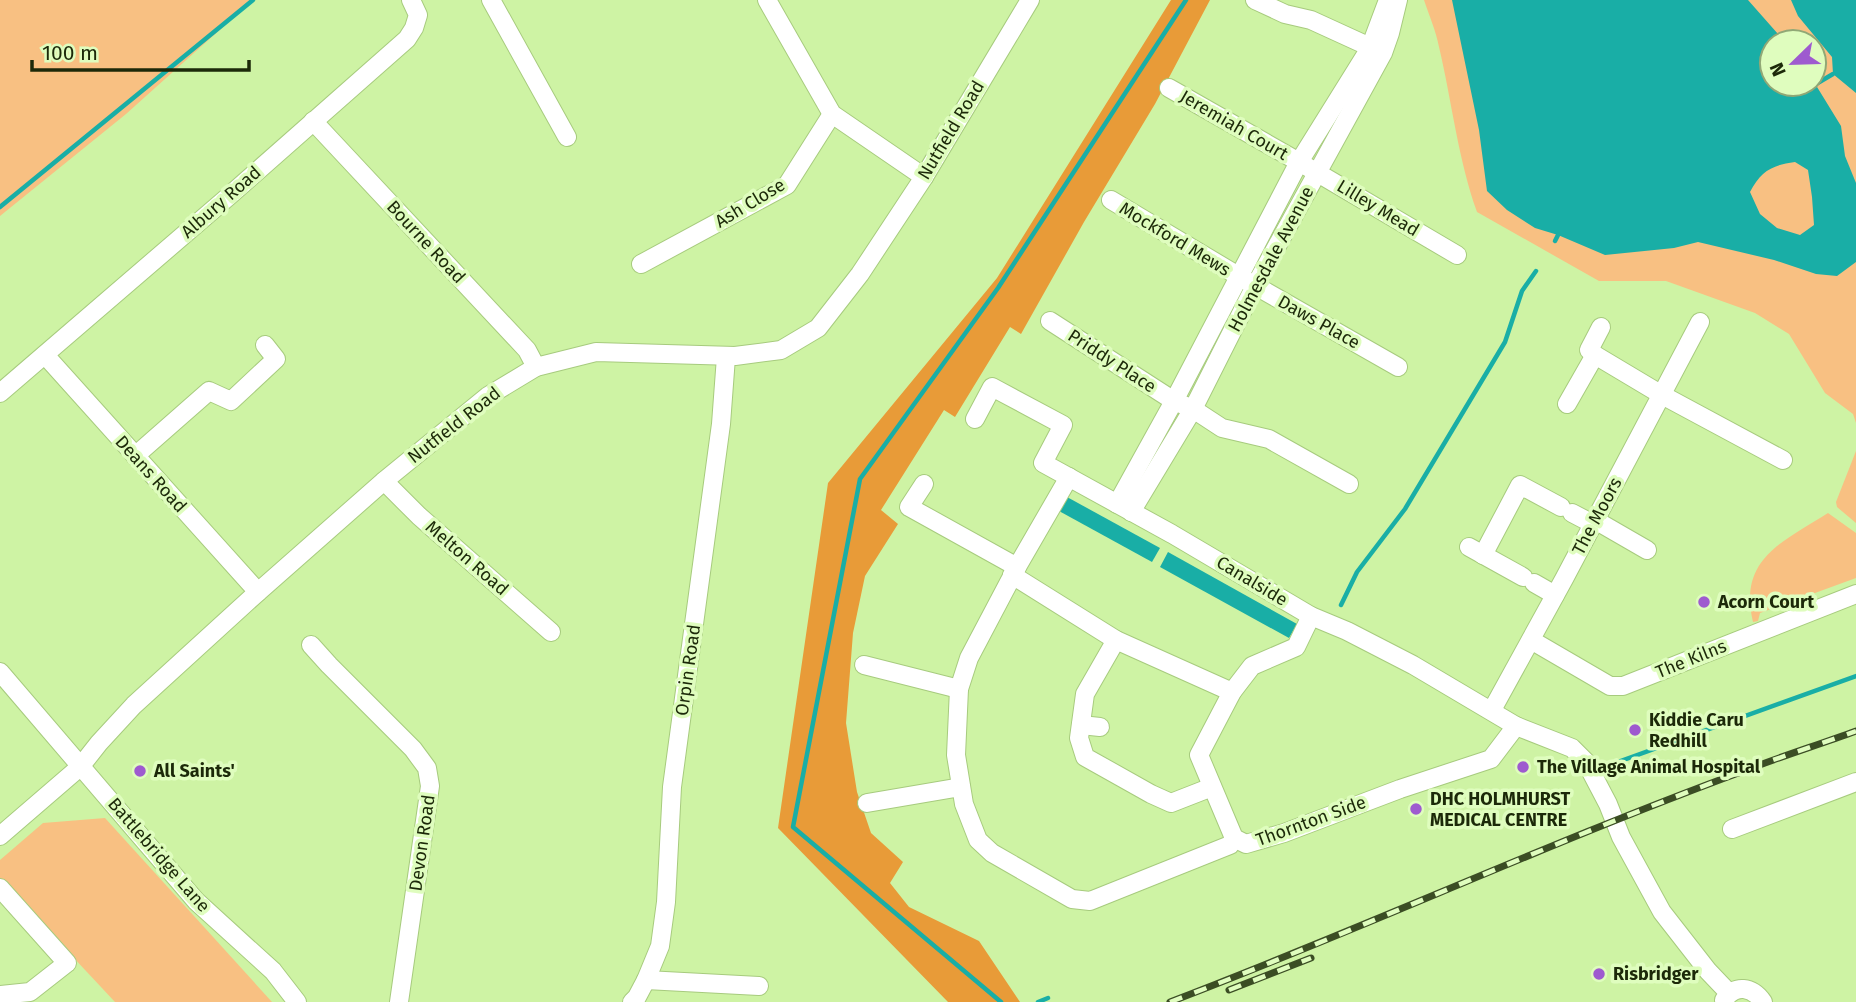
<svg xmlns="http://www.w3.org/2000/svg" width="1856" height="1002" viewBox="0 0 1856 1002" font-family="'Fira Sans',sans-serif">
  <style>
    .green { fill: #f8c082; fill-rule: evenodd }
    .forest { fill: #e89b38 }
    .water { fill: #19aea6; fill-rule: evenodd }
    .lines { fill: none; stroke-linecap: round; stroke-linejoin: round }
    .stream { stroke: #19aea6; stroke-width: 4.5 }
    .minor-casing { stroke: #a7cb7e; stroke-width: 20 }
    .minor { stroke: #fff; stroke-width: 18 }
    .rail-casing { stroke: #3b4d24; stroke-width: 7 }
    .rail { stroke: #dffdbe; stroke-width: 4.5; stroke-dasharray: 13; stroke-linecap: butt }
    .poi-dot { fill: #9e5acf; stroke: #dffdbe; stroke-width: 2.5 }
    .labels { text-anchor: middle; stroke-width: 7; stroke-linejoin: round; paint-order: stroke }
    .street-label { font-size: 18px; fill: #1c2909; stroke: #dffdbe }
    .poi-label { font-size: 18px; font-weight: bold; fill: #1c2909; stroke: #dffdbe; text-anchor: start }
  </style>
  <rect width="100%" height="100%" fill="#cef3a4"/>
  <g class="green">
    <polygon points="0,0 253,0 126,114 0,216"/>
    <path d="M1424,0H1856V423L1853,414L1825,393L1789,334L1755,313L1666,281H1599L1477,212C1458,159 1452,102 1439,47C1436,31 1429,15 1424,0ZM1772,42H1814V84H1772Z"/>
    <polygon points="1856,451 1856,523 1837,507 1836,502"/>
    <path d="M1828,513L1856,533V578L1760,613L1758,621L1753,622C1738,558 1783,542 1828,513Z"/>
    <polygon points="105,818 272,1002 115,1002 0,879 0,860 43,823"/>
  </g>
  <polygon class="forest" points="1171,0 1210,0 1155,104 1084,222 1021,334 1010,327 955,417 944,410 881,510 898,524 865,576 853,633 846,723 857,792 871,833 903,862 890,883 909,907 979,941 1020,1002 948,1002 778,828 828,483 997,278"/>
  <g class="water">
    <path d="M1452,0H1748L1785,42H1772V84H1814V82L1841,126L1845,156L1856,183V262L1837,276L1816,274L1774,260L1698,242L1674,248L1605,255L1558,235L1535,228L1507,210L1487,191L1479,130ZM1795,162L1808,170L1812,197L1814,225L1800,235L1777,228L1760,214L1750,192C1761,171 1772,165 1795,162Z"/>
    <polygon points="1791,0 1856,0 1856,93 1833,74 1832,57 1798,16"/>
    <polygon points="1067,497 1160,548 1152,562 1059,511"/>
    <polygon points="1168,552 1297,624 1289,638 1160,567"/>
  </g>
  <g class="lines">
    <g class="stream">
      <polyline points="1816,84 1833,74"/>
      <polyline points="0,207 253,0"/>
      <polyline points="1555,241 1558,235"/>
      <polyline points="1341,605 1357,572 1405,509 1505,342 1522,291 1536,271"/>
      <polyline points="1615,763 1856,676"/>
      <polyline points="1001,1002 793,827 860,479 998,288 1186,0"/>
      <polyline points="1038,1002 1048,998"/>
    </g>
    <g class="minor-casing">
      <g id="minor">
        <polyline points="491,0 567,137"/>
        <polyline points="767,0 832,114 924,177"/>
        <polyline points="1255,0 1285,14 1311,20 1381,52"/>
        <polyline points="1169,88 1299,162 1457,255"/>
        <polyline points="313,121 527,350 536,367"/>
        <polyline points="1111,200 1240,277 1398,367"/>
        <polyline points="641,264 787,185 832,114"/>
        <polyline points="1050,321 1174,401 1193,409 1222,428 1269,439 1349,484"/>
        <polyline points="45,355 258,592"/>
        <polyline points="1595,355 1589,350 1601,327"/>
        <polyline points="0,393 229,196 407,39 414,28 418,15 411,0"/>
        <polyline points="1567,404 1595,355 1662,395 1783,460"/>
        <polyline points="975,419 992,387 1063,425 1043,463 1172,534 1311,616 1347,631 1413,665 1516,726 1572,748 1586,762 1608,804 1621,837 1662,912 1708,971 1729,993"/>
        <polyline points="135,456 209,391 231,401 276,359 265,345"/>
        <polyline points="384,481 419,516 551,632"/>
        <polyline points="924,484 909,507 1017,567 1069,477"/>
        <polyline points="1117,504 1174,401 1299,162 1370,48 1388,0"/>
        <polyline points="1131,512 1193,409 1255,286 1383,53 1390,33 1398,0"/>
        <polyline points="1572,513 1593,524"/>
        <polyline points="1595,520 1647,550"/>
        <polyline points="1469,547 1523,577"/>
        <polyline points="1483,555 1520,485 1561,507"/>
        <polyline points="1017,567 969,658 959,689 956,755 964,804 978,840 992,853 1072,899 1090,901 1230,845 1234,838"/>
        <polyline points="1012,575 1116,640 1232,692"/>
        <polyline points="1534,583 1555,595"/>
        <polyline points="1311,616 1296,647 1252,666 1232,692 1199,755 1234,838 1246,844 1284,833 1400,789 1491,759 1516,726"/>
        <polyline points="1116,640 1085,694 1079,738 1085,757 1151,794 1171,803 1212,787"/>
        <polyline points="1531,640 1610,686 1623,686 1856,594"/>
        <polyline points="311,645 329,665 413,749 427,768 430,786 399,1002"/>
        <polyline points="864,665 959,689"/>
        <polyline points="0,672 196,901 273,971 297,1002"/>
        <polyline points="1492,710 1564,579 1700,322"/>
        <polyline points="1081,725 1100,727"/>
        <polyline points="867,803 961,787"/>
        <polyline points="1732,829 1856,782"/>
        <polyline points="0,836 80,767 99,743 134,705 258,592 384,481 488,396 536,367 596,352 735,356 781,350 818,328 860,274 924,177 1030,0"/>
        <polyline points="0,888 67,963 30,992 0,995"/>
        <polyline points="646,980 759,986"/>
        <path d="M1724,1000C1735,984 1752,986 1763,1002"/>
        <polyline points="632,1002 637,997 646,980 660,946 666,902 672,787 721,424 726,357"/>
      </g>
    </g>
    <use href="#minor" class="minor"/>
    <g class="rail-casing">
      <g id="rail">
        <polyline points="1229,990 1311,958"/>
        <path d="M1170,1002C1362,929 1548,843 1741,772C1779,757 1818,745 1856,731"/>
      </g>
    </g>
    <use href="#rail" class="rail"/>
  </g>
  <g class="poi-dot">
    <circle cx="1704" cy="602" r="7"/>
    <circle cx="1635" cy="730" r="7"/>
    <circle cx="1523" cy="767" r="7"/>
    <circle cx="140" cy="771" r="7"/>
    <circle cx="1416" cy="809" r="7"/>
    <circle cx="1599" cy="974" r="7"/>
  </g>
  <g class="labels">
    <g class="street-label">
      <text transform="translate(1234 125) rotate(30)" y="6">Jeremiah Court</text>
      <text transform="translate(951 130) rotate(-59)" y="6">Nutfield Road</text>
      <text transform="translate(221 202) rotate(-41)" y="6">Albury Road</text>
      <text transform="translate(750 203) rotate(-31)" y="6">Ash Close</text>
      <text transform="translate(1378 208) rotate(31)" y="6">Lilley Mead</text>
      <text transform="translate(1175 239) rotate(31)" y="6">Mockford Mews</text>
      <text transform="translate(426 242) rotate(47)" y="6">Bourne Road</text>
      <text transform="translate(1271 259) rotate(-62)" y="6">Holmesdale Avenue</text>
      <text transform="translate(1319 322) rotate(29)" y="6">Daws Place</text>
      <text transform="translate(1112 361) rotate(33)" y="6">Priddy Place</text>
      <text transform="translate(454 425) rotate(-38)" y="6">Nutfield Road</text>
      <text transform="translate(151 474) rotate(48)" y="6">Deans Road</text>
      <text transform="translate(1597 516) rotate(-62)" y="6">The Moors</text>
      <text transform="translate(467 558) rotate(41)" y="6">Melton Road</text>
      <text transform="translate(1252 581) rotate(31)" y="6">Canalside</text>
      <text transform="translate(1691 659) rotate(-22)" y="6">The Kilns</text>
      <text transform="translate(688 670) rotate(-82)" y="6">Orpin Road</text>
      <text transform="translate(1311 821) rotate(-20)" y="6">Thornton Side</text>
      <text transform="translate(422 843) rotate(-82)" y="6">Devon Road</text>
      <text transform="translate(159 855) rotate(49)" y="6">Battlebridge Lane</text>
    </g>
    <g class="poi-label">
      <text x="1718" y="608">Acorn Court</text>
      <text x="1649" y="726">Kiddie Caru<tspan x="1649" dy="21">Redhill</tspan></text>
      <text x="1537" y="773">The Village Animal Hospital</text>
      <text x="154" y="777">All Saints'</text>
      <text x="1430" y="805">DHC HOLMHURST<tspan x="1430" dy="21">MEDICAL CENTRE</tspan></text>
      <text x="1613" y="980">Risbridger</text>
    </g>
  </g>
  <g transform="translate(1793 63) rotate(247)"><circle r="33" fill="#dffdbe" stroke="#91a876" stroke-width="2"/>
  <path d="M0-5L12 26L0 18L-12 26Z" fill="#9e5acf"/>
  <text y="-10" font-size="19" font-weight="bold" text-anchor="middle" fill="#1c2909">N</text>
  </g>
  <path d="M32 60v10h217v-10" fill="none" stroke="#1c2909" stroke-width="3.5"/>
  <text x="42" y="60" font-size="21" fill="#1c2909" stroke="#dffdbe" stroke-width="5" paint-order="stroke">100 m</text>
</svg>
